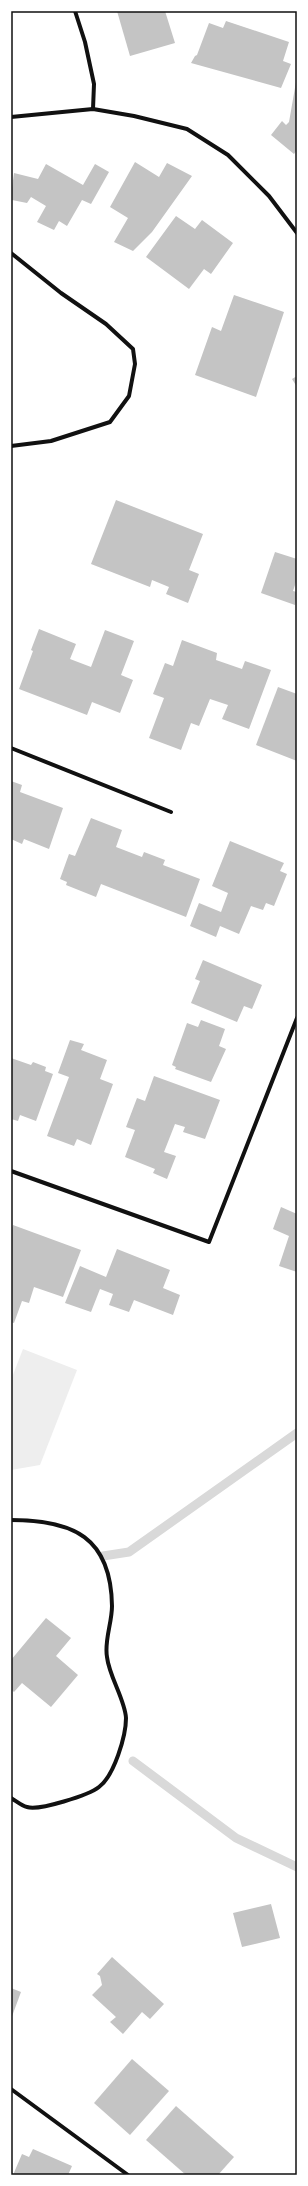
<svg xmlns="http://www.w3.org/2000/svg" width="308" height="2186" viewBox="0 0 308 2186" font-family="Ubuntu,sans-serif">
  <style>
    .green { fill: #eee }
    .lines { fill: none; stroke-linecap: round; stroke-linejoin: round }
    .stream { stroke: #d9d9d9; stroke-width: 9 }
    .building { fill: #c4c4c4 }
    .minor { stroke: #111; stroke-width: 4 }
    .neatline { fill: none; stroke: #111; stroke-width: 1.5 }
  </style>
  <rect width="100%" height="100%" fill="#fff"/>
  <polygon class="green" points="23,1349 77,1370 40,1465 11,1470 11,1380"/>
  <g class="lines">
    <g class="stream">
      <polyline points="103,1556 129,1552 297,1433"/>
      <polyline points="133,1761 236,1838 297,1867"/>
    </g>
  </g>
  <g class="building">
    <polygon points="117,11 165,11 175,43 130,56"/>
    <polygon points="226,21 289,42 283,61 291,64 281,88 191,63 195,56 197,55 209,23 223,28"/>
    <polygon points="296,82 297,150 294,154 271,135 282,121 286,125 289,122"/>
    <polygon points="135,162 159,177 167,163 192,176 152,232 133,251 114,242 128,218 110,207"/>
    <polygon points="46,164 83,185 95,164 109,172 91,204 82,200 67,226 59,221 54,230 37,222 46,206 31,197 27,203 12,200 11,196 14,173 38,179"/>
    <polygon points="176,216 195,229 202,220 233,243 211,274 204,269 189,289 146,257"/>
    <polygon points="234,295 284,312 256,397 195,375 212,327 221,331"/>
    <polygon points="297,376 297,387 292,379"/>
    <polygon points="116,500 203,534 189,570 199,574 188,603 166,594 169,587 152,580 150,587 91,564"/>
    <polygon points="275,552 297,559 297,579 293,591 297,592 295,605 261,593"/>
    <polygon points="39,629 76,644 70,659 91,667 105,630 134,641 121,675 133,680 120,713 92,702 87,715 19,689 33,651 31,650"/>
    <polygon points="182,640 217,653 216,660 242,669 245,661 271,670 249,729 222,719 228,705 210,699 199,726 191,723 181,750 149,738 164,698 153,694 165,663 173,666"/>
    <polygon points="278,687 297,694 297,761 256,745"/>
    <polygon points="11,781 22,785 20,792 63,808 49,849 24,839 22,844 11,839"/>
    <polygon points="91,818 122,830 116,847 142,857 144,852 165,860 163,865 200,879 186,917 101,884 96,897 66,885 67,882 60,879 69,854 75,856"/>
    <polygon points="230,841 284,863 280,871 287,874 274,906 266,903 263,910 251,906 239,934 220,926 216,937 190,926 199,903 221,912 228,893 212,886"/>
    <polygon points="203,960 262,985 252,1009 244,1006 237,1022 191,1003 200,981 195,979"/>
    <polygon points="201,1020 225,1029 219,1046 226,1049 211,1082 175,1069 176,1067 172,1065 187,1023 198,1027"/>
    <polygon points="70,1040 84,1044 81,1050 107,1060 100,1079 113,1084 91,1145 77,1139 74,1146 47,1136 69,1077 58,1073"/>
    <polygon points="11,1058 31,1065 33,1062 46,1067 45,1071 53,1074 36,1121 20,1115 18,1121 11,1119"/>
    <polygon points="154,1076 220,1100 205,1139 183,1132 185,1127 175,1124 164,1152 176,1156 167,1179 153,1173 155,1169 125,1157 135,1130 126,1127 137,1098 145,1101"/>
    <polygon points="281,1207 297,1214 297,1272 279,1266 289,1236 273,1229"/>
    <polygon points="13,1225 81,1250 63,1297 34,1287 29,1303 22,1301 14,1323 11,1322 11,1231"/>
    <polygon points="117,1249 170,1270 163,1288 180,1295 173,1315 134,1300 129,1312 109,1305 113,1294 100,1289 91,1312 65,1303 80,1266 106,1277"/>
    <polygon points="46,1618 71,1638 56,1656 78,1675 51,1707 22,1683 14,1692 11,1689 11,1660"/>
    <polygon points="271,1904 280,1938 242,1947 233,1913"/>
    <polygon points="112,1957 164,2004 150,2019 142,2012 123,2034 110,2022 116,2017 92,1995 102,1985 100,1976 97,1974"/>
    <polygon points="11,1988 21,1992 11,2019"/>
    <polygon points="132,2059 169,2091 130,2135 94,2103"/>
    <polygon points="176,2106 234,2157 218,2175 186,2175 146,2140"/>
    <polygon points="33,2149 72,2166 68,2175 13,2175 22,2154 29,2157"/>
  </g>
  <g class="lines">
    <g class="minor">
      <polyline points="75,11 85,42 94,84 93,109"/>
      <polyline points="11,117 93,109 134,116 187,129 228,155 269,196 297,233"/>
      <polyline points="11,253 61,293 106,324 133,349 135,364 129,396 110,422 51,441 11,446"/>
      <polyline points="11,748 171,812"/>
      <polyline points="11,1171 209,1242 297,1018"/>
      <path d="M11,1520C73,1520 111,1537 112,1606C112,1623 104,1641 107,1657C109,1676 125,1700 126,1718C126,1736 114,1776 99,1787C89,1795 39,1811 27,1807C22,1806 16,1801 11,1798"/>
      <polyline points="11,2089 128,2175"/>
    </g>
  </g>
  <rect width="308" height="2186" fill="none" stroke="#ffffff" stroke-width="24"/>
  <rect x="12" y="12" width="284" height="2162" class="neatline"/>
</svg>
